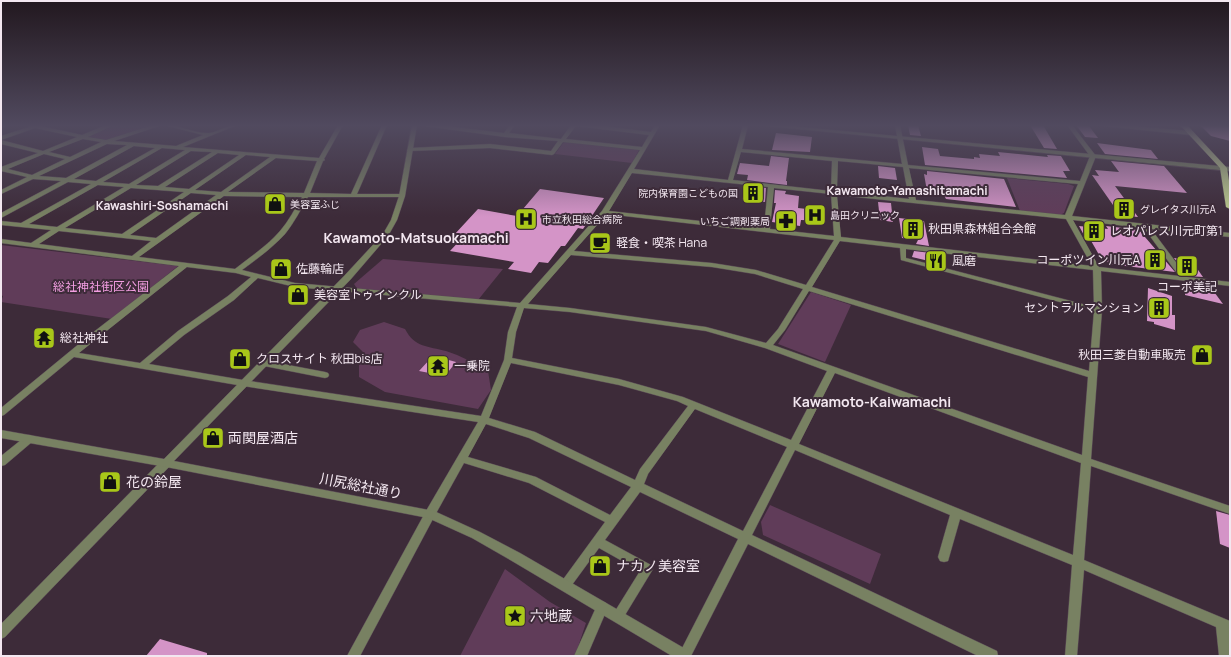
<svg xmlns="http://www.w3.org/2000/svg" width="1231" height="657" viewBox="0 0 1231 657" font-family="Manrope,'Noto Sans JP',sans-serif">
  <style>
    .green { fill: #603c59 }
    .building { fill: #d494c7 }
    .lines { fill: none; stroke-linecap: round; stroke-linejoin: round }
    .minor-casing { stroke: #5a4956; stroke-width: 1 }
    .tertiary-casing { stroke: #5a4956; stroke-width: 1 }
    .primary-casing { stroke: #5a4956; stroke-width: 1 }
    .minor { fill: #788162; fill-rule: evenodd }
    .tertiary { fill: #788162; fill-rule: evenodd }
    .primary { fill: #bfcf8f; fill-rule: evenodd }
    .labels { text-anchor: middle; stroke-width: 4; stroke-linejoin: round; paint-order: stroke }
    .far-poi-label { font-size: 10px; fill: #f3e7f0; stroke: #3d2b39; text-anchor: start }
    .far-quarter-label { font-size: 12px; font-weight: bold; fill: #f3e7f0; stroke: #3d2b39 }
    .poi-label { font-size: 12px; fill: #f3e7f0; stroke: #3d2b39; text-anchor: start }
    .park-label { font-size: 12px; fill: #f39ee2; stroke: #3d2b39 }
    .quarter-label { font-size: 14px; font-weight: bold; fill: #f3e7f0; stroke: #3d2b39 }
    .near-poi-label { font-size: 14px; fill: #f3e7f0; stroke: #3d2b39; text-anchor: start }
    .near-street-label { font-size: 14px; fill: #f3e7f0; stroke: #3d2b39 }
  </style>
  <rect width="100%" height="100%" fill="#3d2b39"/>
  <g class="green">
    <polygon points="112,125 160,125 106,142 82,137"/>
    <polygon points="564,142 639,150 632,163 555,154"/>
    <polygon points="1007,178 1068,184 1074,186 1064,213 1060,215 1020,211"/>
    <polygon points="1,245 178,266 112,319 1,302 3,296 1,295"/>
    <polygon points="383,259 503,269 478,300 358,290 354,284"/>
    <polygon points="811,292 851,305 825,362 778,344"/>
    <path d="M384,322L405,329C415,348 428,346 446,351C461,356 475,363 488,371L491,390L478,409L385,392L359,377V364L363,352L353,342L360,330Z"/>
    <polygon points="770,505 881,554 870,584 763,535 761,522"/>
    <polygon points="505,569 550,602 586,623 575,656 460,656"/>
  </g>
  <g class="building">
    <polygon points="908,125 918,125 921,136 910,135"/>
    <polygon points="1030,125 1043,125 1057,149 1044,148"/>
    <polygon points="1076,125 1089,126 1098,138 1085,137"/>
    <polygon points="1200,125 1230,125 1230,141 1211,136"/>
    <polygon points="776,133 812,137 810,152 772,150"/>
    <polygon points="1097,143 1151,150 1158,159 1105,154"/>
    <polygon points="922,147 938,149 940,156 974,159 974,157 980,158 979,154 1000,156 998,152 1048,157 1047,155 1061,156 1070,171 1063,171 1067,178 925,165"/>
    <polygon points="771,156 789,158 786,181 787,181 787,185 747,180 748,175 737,174 740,163 769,166"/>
    <polygon points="1111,161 1164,166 1187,193 1115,186 1138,217 1120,215 1092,175 1099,176 1095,170 1119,172"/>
    <polygon points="878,166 895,168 897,180 879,178"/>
    <polygon points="927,171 1004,179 1016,207 946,199 943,193 927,191 924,174 927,175"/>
    <polygon points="746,186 766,188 765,202 742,199"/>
    <polygon points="540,189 604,198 583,229 578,228 565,246 561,246 548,263 539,262 531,273 508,269 514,262 450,251 464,236 454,235 478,209 517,216"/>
    <polygon points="775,190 786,191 785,194 799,196 798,208 825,211 825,221 801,220 800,226 772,222 776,203 774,203"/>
    <polygon points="878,202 891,203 893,222 880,220"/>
    <polygon points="899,218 924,221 929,246 916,244 918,240 902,238"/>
    <polygon points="1079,226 1108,229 1106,226 1139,230 1175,272 1109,264 1107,261 1102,260 1090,239 1086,239"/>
    <polygon points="914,251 931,253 933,262 912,257"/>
    <polygon points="1174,258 1191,260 1203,277 1188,276"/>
    <polygon points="1185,282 1209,285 1223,304 1185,295"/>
    <polygon points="1148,288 1172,296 1172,315 1175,315 1175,330 1154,324 1154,322 1147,321"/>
    <polygon points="431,358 444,361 445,359 456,362 445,376 419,371"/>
    <polygon points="1216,511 1230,515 1230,548 1220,544"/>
    <polygon points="160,639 207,653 207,656 146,656"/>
  </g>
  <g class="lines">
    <g class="minor-casing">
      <g id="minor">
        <polygon points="1,125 9,125 1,128"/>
        <path d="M25,125H36L82,135L106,125H114L88,137L106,140L153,125H162L114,141L176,146L203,135L164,125C180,125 193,133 207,133C215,134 226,125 237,125L183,147L319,158L338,125H343L324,159L325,160L323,161L310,193L351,194L382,125H387L357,194H402L405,196L404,197H308C301,209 294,223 285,234C272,248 257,259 242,270L295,283L520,303L602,211L640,150L563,142L554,154L552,155L490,148L408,151L407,150L410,148L490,144L551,151L558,141L505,137L417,125H438L504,133L510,125H515L509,133L561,139L571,125H595L651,132L655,125H660L634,169L728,180L743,125H748L742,149L902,164L895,125H900L908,165L1080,181L1090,156L1067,125H1072L1096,156L1072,216L1230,233V237L1151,229L1187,277L1230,282V286L1101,271L1102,310L1091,459L1230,506V514L1091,466L1084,560L1230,621V656H1219L1216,627L1084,570L1077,656H1065L1072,565L960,519L948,561L944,562L940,561L938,557L950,515L795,450L752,535L997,651L998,656H978L748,544L691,656H678L738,539L640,492L605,540L651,565L653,569L622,620L618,622L614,620L612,616L640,571L599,548L569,589L565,590L561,589L559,585L605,522L529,483L464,463L434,517L360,656H347L426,511L478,422L243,386L74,357L4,415L1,416V408L91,334L179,266L1,243V239L31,243L51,230L1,225V221L21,223L91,184L68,182L1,218V213L61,181L33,179L1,194V190L27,177L1,171V167L38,153L1,144V140L43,151L77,137L35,128L1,140V136L29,127ZM576,126L649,135L642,147L566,139ZM83,139L101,142L70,157L49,152ZM107,144L127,145L66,178L39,176ZM134,146L155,148L96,181L74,179ZM162,148L185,150L129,184L103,182ZM191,151L212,152L158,186L136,185ZM741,152L832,161L831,191L733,180ZM218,153L239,155L189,189L165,187ZM44,154L65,159L32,175L8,169ZM246,155L270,157L221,192L195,190ZM276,158L317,161L304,193L228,192ZM838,161L903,167L909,199L837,191ZM909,168L1078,184L1065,215L916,200ZM632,173L768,187L764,228L609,211ZM98,185L124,187L57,227L29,224ZM131,188L184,192L122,234L65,228ZM774,188L831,194L834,236L770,229ZM191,193L216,195L156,238L130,235ZM837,195L1066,219L1092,266L841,237ZM224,196L302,197C295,208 289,221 280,231C267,246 250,257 235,269L139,257ZM607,214L834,240L806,285L756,270L712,263L574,251ZM1073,220L1144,228L1179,276L1099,267ZM59,231L151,241L132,256L39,244ZM840,241L900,248L901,260L1094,311L1089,371L812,287ZM906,249L1093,270L1094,307L906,258ZM571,255L712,267L755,274L803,289L778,329L766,343L706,327L570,308L528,304ZM187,267L236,273L251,277L228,296L178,331L140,363L79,353ZM258,278L295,287L517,307L508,332L504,360L481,416L243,380L149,364L184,335L234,300ZM809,291L1088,377L1082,455L773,345L785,330ZM524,308L570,312L706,331L765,348L827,371L791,440L683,397L619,379L512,358L516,332ZM511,363L619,385L677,401L688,406L640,469L635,480L535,432L489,418ZM835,373L1081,463L1073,555L799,444ZM695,409L787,447L743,531L644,484L648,474ZM486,424L529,438L631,487L610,515L536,477L468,457Z"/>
        <polygon points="1094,125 1120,125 1191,131 1194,133 1191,135"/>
        <polygon points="262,360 325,372 328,373 329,375 328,377 325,378 259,365 258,363 259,361"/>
        <polygon points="29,435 32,436 34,439 32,442 5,465 1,466 1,456 26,436"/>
        <polygon points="166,459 170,460 171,463 170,466 5,637 1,639 1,624 162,460"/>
        <polygon points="602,601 606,603 608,607 587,656 574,656 598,603"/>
      </g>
    </g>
    <g class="tertiary-casing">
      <g id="tertiary">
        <polygon points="412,125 417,125 405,196 397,220 388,236 351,279 174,461 434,511 480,532 520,553 689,651 690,656 672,656 512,561 472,538 428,518 166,467 1,438 1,430 164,459 345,275 383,234 391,220 399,196"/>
        <polygon points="756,125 779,125 1230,167 1230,171"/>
      </g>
    </g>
    <g class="primary-casing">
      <polygon id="primary" points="1180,125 1187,125 1227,168 1230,187 1230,209 1226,207 1220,168"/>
    </g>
    <use href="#minor" class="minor"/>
    <use href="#tertiary" class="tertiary"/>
    <use href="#primary" class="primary"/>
  </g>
  <linearGradient id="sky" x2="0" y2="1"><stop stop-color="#22181f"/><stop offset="0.58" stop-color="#514a5f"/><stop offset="1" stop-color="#514a5f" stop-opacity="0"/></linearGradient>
  <rect width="1231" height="217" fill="url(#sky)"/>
  <defs>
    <g id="building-square" transform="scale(1.15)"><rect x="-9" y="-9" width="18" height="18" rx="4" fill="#a9c719" stroke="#3d2b39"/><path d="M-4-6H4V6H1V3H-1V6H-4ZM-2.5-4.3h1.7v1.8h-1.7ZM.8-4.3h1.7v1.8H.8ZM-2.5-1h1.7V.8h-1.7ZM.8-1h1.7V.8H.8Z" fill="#111"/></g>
    <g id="shop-square" transform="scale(1.15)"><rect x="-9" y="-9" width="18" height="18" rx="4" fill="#a9c719" stroke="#3d2b39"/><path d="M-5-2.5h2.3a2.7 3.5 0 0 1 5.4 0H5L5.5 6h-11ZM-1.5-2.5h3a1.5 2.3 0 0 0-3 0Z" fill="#111"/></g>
    <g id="hospital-square" transform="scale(1.15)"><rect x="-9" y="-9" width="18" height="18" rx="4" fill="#a9c719" stroke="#3d2b39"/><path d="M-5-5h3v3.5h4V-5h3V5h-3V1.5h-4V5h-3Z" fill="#111"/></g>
    <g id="pharmacy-square" transform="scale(1.15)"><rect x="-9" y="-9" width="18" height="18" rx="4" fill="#a9c719" stroke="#3d2b39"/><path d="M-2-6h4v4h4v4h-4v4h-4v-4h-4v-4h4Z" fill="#111"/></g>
    <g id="cafe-square" transform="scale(1.15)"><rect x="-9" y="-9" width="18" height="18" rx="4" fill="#a9c719" stroke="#3d2b39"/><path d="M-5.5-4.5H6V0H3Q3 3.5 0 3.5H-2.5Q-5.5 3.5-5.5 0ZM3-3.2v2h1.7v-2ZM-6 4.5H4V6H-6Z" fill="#111"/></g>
    <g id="restaurant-square" transform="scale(1.15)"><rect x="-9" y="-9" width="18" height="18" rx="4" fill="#a9c719" stroke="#3d2b39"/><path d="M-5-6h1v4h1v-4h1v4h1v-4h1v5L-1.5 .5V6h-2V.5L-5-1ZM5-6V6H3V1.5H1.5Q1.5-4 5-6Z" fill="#111"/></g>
    <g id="temple-square" transform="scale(1.15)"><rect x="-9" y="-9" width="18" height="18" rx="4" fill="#a9c719" stroke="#3d2b39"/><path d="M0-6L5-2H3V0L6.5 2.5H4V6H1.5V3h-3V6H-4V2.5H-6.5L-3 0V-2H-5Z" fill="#111"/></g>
    <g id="sight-square" transform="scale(1.15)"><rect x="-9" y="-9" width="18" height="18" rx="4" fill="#a9c719" stroke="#3d2b39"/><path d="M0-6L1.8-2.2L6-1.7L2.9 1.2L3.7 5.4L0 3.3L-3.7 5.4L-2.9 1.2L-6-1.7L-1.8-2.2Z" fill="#111"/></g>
  </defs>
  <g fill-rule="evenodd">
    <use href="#building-square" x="753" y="193"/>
    <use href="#shop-square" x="275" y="204"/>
    <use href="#building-square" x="1124" y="209"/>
    <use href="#hospital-square" x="815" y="215"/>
    <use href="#hospital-square" x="526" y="219"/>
    <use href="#pharmacy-square" x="786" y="221"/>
    <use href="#building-square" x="913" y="229"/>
    <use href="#building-square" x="1094" y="231"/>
    <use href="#cafe-square" x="600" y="243"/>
    <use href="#building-square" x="1155" y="260"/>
    <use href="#restaurant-square" x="936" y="261"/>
    <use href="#building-square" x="1187" y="266"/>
    <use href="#shop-square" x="281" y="269"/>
    <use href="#shop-square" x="298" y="295"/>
    <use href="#building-square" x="1159" y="308"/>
    <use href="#temple-square" x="44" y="338"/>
    <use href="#shop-square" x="1202" y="355"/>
    <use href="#shop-square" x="240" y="359"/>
    <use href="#temple-square" x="438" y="366"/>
    <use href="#shop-square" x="213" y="438"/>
    <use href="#shop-square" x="110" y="482"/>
    <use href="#shop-square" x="600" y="566"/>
    <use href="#sight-square" x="515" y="616"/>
  </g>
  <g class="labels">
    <g class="far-poi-label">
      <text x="738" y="197" text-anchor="end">院内保育園こどもの国</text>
      <text x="290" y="208">美容室ふじ</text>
      <text x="1140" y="213">グレイタス川元A</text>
      <text x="830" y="219">島田クリニック</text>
      <text x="542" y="223">市立秋田総合病院</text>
      <text x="770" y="225" text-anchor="end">いちご調剤薬局</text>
    </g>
    <g class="far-quarter-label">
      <text x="907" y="195">Kawamoto-Yamashitamachi</text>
      <text x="162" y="210">Kawashiri-Soshamachi</text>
    </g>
    <g class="poi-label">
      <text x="928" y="233">秋田県森林組合会館</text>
      <text x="1110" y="235">レオパレス川元町第1</text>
      <text x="616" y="247">軽食・喫茶 Hana</text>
      <text x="1140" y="264" text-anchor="end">コーポツイン川元A</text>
      <text x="952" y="265">風磨</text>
      <text x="296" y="273">佐藤輪店</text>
      <text x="1187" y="291" text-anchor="middle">コーポ美記</text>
      <text x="314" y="299">美容室トゥインクル</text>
      <text x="1144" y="312" text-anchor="end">セントラルマンション</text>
      <text x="60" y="342">総社神社</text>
      <text x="1186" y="359" text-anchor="end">秋田三菱自動車販売</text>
      <text x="256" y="363">クロスサイト 秋田bis店</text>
      <text x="454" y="370">一乗院</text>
    </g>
    <g class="park-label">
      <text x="101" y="291">総社神社街区公園</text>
    </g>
    <g class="quarter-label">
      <text x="416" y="243">Kawamoto-Matsuokamachi</text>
      <text x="872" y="407">Kawamoto-Kaiwamachi</text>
    </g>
    <g class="near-poi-label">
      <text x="228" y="443">両関屋酒店</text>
      <text x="126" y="487">花の鈴屋</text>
      <text x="616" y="571">ナカノ美容室</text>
      <text x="530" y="621">六地蔵</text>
    </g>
    <g class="near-street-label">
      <text transform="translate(361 486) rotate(11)" y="5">川尻総社通り</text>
    </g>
  </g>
  <rect width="1231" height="657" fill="none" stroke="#f3e7f0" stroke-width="4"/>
</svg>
